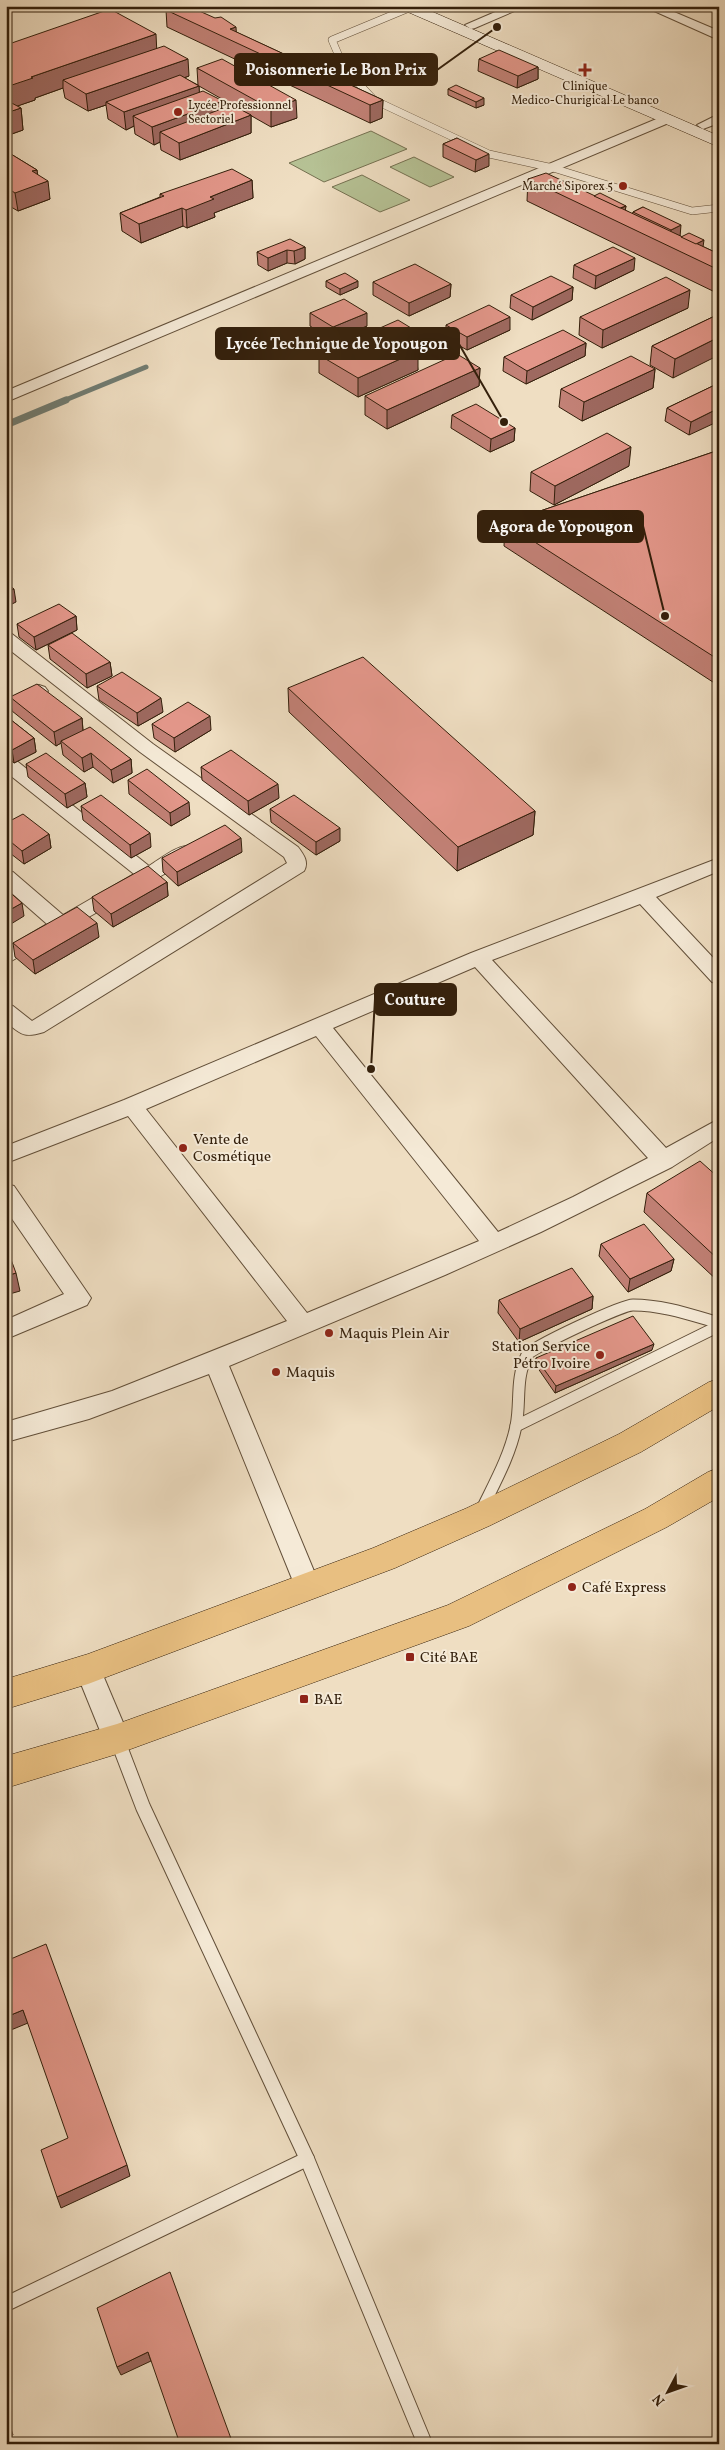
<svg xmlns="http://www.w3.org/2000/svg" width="725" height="2450" viewBox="0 0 725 2450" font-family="Vollkorn,serif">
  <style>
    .green { fill: #b6c295; stroke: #747050 }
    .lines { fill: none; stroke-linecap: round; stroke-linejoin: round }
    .stream-far1 { stroke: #717d73; stroke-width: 5 }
    .stream { stroke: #717d73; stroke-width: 7 }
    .lane-far2-casing { stroke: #624f39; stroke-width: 8 }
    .lane-far1-casing { stroke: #624f39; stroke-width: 13 }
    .lane-casing { stroke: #624f39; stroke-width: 16 }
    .street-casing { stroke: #624f39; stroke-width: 2 }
    .secondary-casing { stroke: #331f0b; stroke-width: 1 }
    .primary-casing { stroke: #331f0b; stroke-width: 1 }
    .lane-far2 { stroke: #f5ead7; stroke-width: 7 }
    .lane-far1 { stroke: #f5ead7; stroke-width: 11 }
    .lane { stroke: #f5ead7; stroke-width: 14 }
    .street { fill: #f5ead7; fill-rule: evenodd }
    .secondary { fill: #f5ead7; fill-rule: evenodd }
    .primary { fill: #e8bf81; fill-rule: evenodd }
    .wall { fill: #c28176; stroke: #331f0b }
    .shaded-wall { fill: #9e6960; stroke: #331f0b }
    .building { fill: #e29689; stroke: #331f0b }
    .poi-dot { fill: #8f2418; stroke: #f5ead7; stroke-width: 2 }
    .labels { text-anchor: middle; stroke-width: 4; stroke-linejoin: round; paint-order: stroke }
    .far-poi-label { font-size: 12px; fill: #331f0b; stroke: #f5ead7 }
    .poi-label { font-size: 15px; fill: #331f0b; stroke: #f5ead7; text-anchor: start }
    .leader { fill: none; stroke: #331f0b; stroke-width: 2 }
    .callout-dot { fill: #331f0b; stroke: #f5ead7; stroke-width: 2 }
    .callout { fill: #331f0b; stroke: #331f0b; stroke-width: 2 }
    .callout-label { font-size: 16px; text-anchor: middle; font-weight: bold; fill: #fff }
  </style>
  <rect width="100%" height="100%" fill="#efdec2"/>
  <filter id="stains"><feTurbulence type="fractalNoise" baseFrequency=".004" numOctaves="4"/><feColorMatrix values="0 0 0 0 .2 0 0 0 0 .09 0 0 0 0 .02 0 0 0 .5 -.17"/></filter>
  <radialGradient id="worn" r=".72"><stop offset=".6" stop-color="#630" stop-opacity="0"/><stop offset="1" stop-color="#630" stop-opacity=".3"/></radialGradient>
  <g class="green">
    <polygon points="371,131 407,149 324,182 289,163"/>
    <polygon points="414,157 454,177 430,187 390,167"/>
    <polygon points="362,175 410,200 380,212 332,187"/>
  </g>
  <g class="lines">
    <polyline class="stream-far1" points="63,401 146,367"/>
    <polyline class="stream" points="6,425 66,400"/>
    <g class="lane-far2-casing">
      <polyline id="lane-far2" points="409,8 332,40 344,68 374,100 489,154 553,168 692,211 719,208"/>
    </g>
    <g class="lane-far1-casing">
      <g id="lane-far1">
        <polyline points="516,1426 719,1326"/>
        <path d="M481,1511C494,1484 510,1456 516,1426C521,1402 515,1379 527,1355C532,1347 622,1305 633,1305C663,1305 691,1315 719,1323"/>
      </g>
    </g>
    <g class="lane-casing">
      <g id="lane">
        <polyline points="117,1739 143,1807 307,2159 425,2444"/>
        <polyline points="6,2304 307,2159"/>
      </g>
    </g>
    <g class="street-casing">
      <g id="street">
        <polygon points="509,6 526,6 475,28 471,29 465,25"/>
        <polygon points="643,6 660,6 719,31 719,40"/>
        <polygon points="719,114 719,123 703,129 697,125"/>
        <polygon points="666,115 671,116 672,119 671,122 6,402 6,391"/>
        <path d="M6,633L12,634L153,744L298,847C304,855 309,862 304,871L44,1032C24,1038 22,1035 6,1022V1004L13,1006L32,1021L287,863L284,857L140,752L6,647Z"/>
        <polygon points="39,685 45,687 48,691 45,695 6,713 6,700"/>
        <path d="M6,756L13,758L149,866C162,858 180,842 196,846L199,851L196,856L6,964V948L47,924L6,888V871L13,872L63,915L134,874L6,772Z"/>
        <path d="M719,858V871L656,897L719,964V984L712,982L640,904L492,960L666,1148L719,1119V1137L672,1167L541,1232L445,1275L229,1366L321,1588L317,1596L308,1599L299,1596L209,1374L89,1419L6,1442V1422L112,1391L287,1321L128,1116L6,1163V1146L124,1100L471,953ZM475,967L648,1158L573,1197L498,1232L333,1028ZM316,1036L479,1241L307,1313L146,1109Z"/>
        <polygon points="6,1184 14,1186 91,1298 87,1305 6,1339 6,1320 64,1294 6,1210"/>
        <polygon points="88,1657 97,1661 130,1739 127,1748 117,1752 107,1748 75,1669 79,1661"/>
      </g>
    </g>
    <g class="secondary-casing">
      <polygon id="secondary" points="399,6 419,6 719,136 719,147 401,9"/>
    </g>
    <g class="primary-casing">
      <g id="primary">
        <polygon points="719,1379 719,1406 641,1452 489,1526 395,1568 88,1684 6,1709 6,1679 88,1654 373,1548 467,1508 619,1434 709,1382"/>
        <polygon points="719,1468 719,1497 667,1527 469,1626 117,1754 6,1788 6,1756 117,1724 448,1605 645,1509 708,1472"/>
      </g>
    </g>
    <use href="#lane-far2" class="lane-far2"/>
    <use href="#lane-far1" class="lane-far1"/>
    <use href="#lane" class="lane"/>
    <use href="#street" class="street"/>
    <use href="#secondary" class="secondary"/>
    <use href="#primary" class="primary"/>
  </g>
  <g class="wall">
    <polygon points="166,10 236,32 383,100 382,118 370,123 167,27"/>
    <polygon points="6,45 157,49 189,76 184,78 198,85 197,68 297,118 271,127 199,86 199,92 223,101 223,108 251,115 251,133 180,160 161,150 160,142 154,145 135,134 134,126 126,130 108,119 106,105 88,111 65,98 63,88 35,98 35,100 17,106 21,108 23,130 6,136"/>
    <polygon points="479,59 538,67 538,79 517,88 478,71"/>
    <polygon points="448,89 484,105 476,108 448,95"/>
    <polygon points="457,138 489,166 475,172 443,157 443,144"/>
    <polygon points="6,151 37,170 37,174 50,199 18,211 6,204"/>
    <polygon points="528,179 626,206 625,210 632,214 633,212 643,207 680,236 719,254 719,294 527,201"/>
    <polygon points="252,180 253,198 214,213 215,217 187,228 183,226 141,243 122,231 120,213 160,197 160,194"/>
    <polygon points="305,247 305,259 295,264 287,263 268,271 258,265 257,252"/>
    <polygon points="574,265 634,270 595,289 573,278"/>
    <polygon points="326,281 358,287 340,295 326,287"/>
    <polygon points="373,282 451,284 450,297 409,316 373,295"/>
    <polygon points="573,287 572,300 532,320 510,308 511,295"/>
    <polygon points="688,308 602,348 579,335 580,317"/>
    <polygon points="310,313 367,326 333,340 310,326"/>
    <polygon points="719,314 673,378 650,365 652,346"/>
    <polygon points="446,325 510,330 467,350 446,338"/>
    <polygon points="586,343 585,356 526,384 503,371 504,357"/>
    <polygon points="416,349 415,350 418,370 358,397 319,373 319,355"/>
    <polygon points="480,368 479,386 387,429 365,415 365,396"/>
    <polygon points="655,369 653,388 582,421 559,407 561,389"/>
    <polygon points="719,383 689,435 665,421 667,408"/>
    <polygon points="452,415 515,428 514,441 490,452 451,428"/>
    <polygon points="719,450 719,686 504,546 505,523"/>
    <polygon points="629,466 554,505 530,491 531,472"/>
    <polygon points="76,616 77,630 36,650 19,637 17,624"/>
    <polygon points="48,645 110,662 112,676 87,688 50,659"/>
    <polygon points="97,686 163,712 138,726 99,700"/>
    <polygon points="288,688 535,811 533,835 457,871 289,712"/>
    <polygon points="10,697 82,718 83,730 131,759 132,773 113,783 93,767 84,772 63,755 61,743 56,746 12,711"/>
    <polygon points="6,716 34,738 36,752 14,763 6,756"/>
    <polygon points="152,724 211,730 175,752 154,738"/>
    <polygon points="26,764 85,783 87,797 67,808 28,777"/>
    <polygon points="201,767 279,798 249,815 202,780"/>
    <polygon points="128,780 190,815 171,826 129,794"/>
    <polygon points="81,806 151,847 131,858 83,820"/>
    <polygon points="270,809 340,841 316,855 271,822"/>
    <polygon points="6,823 49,834 51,848 24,864 6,850"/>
    <polygon points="242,852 178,886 163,872 162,858"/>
    <polygon points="167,882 168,896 113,927 94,911 92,897"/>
    <polygon points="99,937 35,974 15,957 13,943"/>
    <polygon points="719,1178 719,1282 644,1212 647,1193"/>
    <polygon points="601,1244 674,1259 671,1271 628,1292 599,1256"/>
    <polygon points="593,1296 592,1309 519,1342 498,1313 499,1300"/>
    <polygon points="652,1350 555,1393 535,1364 536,1358"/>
  </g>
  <g class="shaded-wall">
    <polygon points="236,27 237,43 230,29"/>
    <polygon points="156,34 157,55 63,80 63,88 35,98 35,100 6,110 6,87 31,77"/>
    <polygon points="188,59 189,76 110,104 106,102 106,105 88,111 86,94"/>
    <polygon points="538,67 538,79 517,88 518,76"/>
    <polygon points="199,86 200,103 133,116 134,126 126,130 124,112"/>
    <polygon points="484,98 484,105 476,108 476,102"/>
    <polygon points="296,100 297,118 271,127 271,109"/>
    <polygon points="383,100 382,118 370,123 370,105"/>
    <polygon points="223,101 223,119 160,132 160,142 154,145 152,127"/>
    <polygon points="21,108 23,130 6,136 6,113"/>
    <polygon points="251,115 251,133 180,160 179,143"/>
    <polygon points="489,154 489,166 475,172 476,160"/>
    <polygon points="37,170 39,184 48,181 50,199 18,211 15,193 32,171"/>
    <polygon points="252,180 253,198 214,213 215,217 187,228 186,210 210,197"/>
    <polygon points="626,206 625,212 615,211"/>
    <polygon points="182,208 183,226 141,243 139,224"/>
    <polygon points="681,225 680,237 669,243 671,230"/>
    <polygon points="704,240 703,247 694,245"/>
    <polygon points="305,247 305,259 295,264 294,251"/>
    <polygon points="287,250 287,263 268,271 268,258"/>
    <polygon points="635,258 634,270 595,289 596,276"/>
    <polygon points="358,281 358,287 340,295 340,289"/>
    <polygon points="451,284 450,297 409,316 409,303"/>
    <polygon points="573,287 572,300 532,320 533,307"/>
    <polygon points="690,290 688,308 602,348 603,330"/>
    <polygon points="367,313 367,326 333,340 333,327"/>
    <polygon points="510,317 510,330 467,350 467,337"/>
    <polygon points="416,331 416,349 397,358 398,339"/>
    <polygon points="719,337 719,355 673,378 675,359"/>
    <polygon points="586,343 585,356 526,384 527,371"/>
    <polygon points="418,351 418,370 358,397 358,378"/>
    <polygon points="480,368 479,386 387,429 387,410"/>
    <polygon points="655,369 653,388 582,421 584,402"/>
    <polygon points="719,408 719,421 689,435 691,422"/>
    <polygon points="515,428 514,441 490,452 491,439"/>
    <polygon points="631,447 629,466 554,505 555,486"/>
    <polygon points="14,589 16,602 6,607 6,592"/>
    <polygon points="76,616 77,630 36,650 34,637"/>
    <polygon points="110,662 112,676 87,688 86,674"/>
    <polygon points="161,698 163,712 138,726 137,713"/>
    <polygon points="210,716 211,730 175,752 174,738"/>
    <polygon points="82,718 83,732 61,741 61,743 56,746 54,732"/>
    <polygon points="34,738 36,752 14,763 12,750"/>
    <polygon points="91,753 93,767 84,772 82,758"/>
    <polygon points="131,759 132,773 113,783 111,770"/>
    <polygon points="85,783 87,797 67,808 65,794"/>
    <polygon points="278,784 279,798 249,815 248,801"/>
    <polygon points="189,802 190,815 171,826 170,813"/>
    <polygon points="535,811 533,835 457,871 458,847"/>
    <polygon points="340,828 340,841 316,855 316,842"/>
    <polygon points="150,833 151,847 131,858 130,845"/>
    <polygon points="49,834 51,848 24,864 22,851"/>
    <polygon points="241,838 242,852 178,886 177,872"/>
    <polygon points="167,882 168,896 113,927 111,914"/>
    <polygon points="22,903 24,916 6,927 6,912"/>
    <polygon points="97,923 99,937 35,974 33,960"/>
    <polygon points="674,1259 671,1271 628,1292 630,1279"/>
    <polygon points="16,1273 20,1291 6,1295 6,1276"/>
    <polygon points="593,1296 592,1309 519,1342 520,1329"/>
    <polygon points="654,1344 652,1350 555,1393 556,1386"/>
    <polygon points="23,2010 28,2023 6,2032 6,2017"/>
    <polygon points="127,2165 130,2176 61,2208 57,2197"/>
    <polygon points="148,2352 151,2361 121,2375 117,2367"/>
    <polygon points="6,2413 13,2435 6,2438"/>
  </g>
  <g class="building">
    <polygon points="178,6 188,6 215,18 221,17 236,27 230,29 383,100 370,105 166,10"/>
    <polygon points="110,9 156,34 31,77 33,78 6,87 6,45"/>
    <polygon points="164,46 188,59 86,94 63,80"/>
    <polygon points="499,50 538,67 518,76 479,59"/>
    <polygon points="222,59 296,100 271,109 197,68"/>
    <polygon points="180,75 199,86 124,112 106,102"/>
    <polygon points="456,85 484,98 476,102 448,89"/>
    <polygon points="203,91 223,101 152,127 133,116"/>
    <polygon points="6,100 21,108 6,113"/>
    <polygon points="232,105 251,115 179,143 160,132"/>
    <polygon points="457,138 489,154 476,160 443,144"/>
    <polygon points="6,151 37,170 32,171 48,181 15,193 6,187"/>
    <polygon points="232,169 252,180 210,197 214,199 186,210 182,208 139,224 120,213 164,196 160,194"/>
    <polygon points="546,173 719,254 719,270 528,179"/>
    <polygon points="600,193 626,206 620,208 594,196"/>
    <polygon points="643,207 681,225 671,230 633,212"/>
    <polygon points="689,233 704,240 696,244 681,237"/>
    <polygon points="290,239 305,247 294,251 287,250 268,258 257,252"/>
    <polygon points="613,247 635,258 596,276 574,265"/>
    <polygon points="415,264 451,284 409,303 373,282"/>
    <polygon points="345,273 358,281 340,289 326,281"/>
    <polygon points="551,276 573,287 533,307 511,295"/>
    <polygon points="666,277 690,290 603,330 580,317"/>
    <polygon points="344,299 367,313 333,327 310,313"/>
    <polygon points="489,305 510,317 467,337 446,325"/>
    <polygon points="719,314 719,337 675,359 652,346"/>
    <polygon points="398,320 416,331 398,339 418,351 358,378 319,355"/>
    <polygon points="563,330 586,343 527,371 504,357"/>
    <polygon points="457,354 480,368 387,410 365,396"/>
    <polygon points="631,356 655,369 584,402 561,389"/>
    <polygon points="719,383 719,408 691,422 667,408"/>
    <polygon points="476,404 515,428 491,439 452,415"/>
    <polygon points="607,433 631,447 555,486 531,472"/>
    <polygon points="719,450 719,660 505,523"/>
    <polygon points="6,583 14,589 6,592"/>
    <polygon points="59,604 76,616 34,637 17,624"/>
    <polygon points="72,633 110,662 86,674 48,645"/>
    <polygon points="363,657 535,811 458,847 288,688"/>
    <polygon points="122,672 161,698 137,713 97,686"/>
    <polygon points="37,684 82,718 54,732 10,697"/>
    <polygon points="188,702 210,716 174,738 152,724"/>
    <polygon points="6,716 34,738 12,750 6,745"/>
    <polygon points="90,727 131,759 111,770 91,753 82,758 61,741"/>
    <polygon points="231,750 278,784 248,801 201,767"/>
    <polygon points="46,753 85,783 65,794 26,764"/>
    <polygon points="147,769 189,802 170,813 128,780"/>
    <polygon points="101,795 150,833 130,845 81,806"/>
    <polygon points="294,795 340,828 316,842 270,809"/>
    <polygon points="23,814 49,834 22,851 6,838 6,823"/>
    <polygon points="225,825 241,838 177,872 162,858"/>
    <polygon points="148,866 167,882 111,914 92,897"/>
    <polygon points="6,889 22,903 6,912"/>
    <polygon points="77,907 97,923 33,960 13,943"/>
    <polygon points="700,1161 719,1178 719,1260 647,1193"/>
    <polygon points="644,1224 674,1259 630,1279 601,1244"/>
    <polygon points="6,1246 16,1273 6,1276"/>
    <polygon points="572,1268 593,1296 520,1329 499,1300"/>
    <polygon points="633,1316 654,1344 556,1386 536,1358"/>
    <polygon points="46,1944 127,2165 57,2197 41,2150 68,2138 23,2010 6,2017 6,1961"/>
    <polygon points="170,2272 233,2444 180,2444 148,2352 117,2367 97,2308"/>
  </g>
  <g class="poi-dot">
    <path d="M582.5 62.5h5v5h5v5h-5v5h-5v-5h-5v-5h5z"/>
    <circle cx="178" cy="112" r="5"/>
    <circle cx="623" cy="186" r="5"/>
    <circle cx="183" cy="1148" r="5"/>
    <circle cx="329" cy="1333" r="5"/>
    <circle cx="600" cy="1355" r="5"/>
    <circle cx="276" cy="1372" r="5"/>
    <circle cx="572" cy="1587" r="5"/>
    <rect x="405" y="1652" width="10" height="10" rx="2.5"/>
    <rect x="299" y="1694" width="10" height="10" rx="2.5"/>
  </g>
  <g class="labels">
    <g class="far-poi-label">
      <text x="585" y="90">Clinique<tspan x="585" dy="14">Medico-Churigical Le banco</tspan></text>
      <text x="188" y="109" text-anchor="start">Lycée Professionnel<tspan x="188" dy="14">Sectoriel</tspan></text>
      <text x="613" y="190" text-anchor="end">Marché Siporex 5</text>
    </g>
    <g class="poi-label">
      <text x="193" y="1144">Vente de<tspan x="193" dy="17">Cosmétique</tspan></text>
      <text x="339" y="1338">Maquis Plein Air</text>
      <text x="590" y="1351" text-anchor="end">Station Service<tspan x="590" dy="17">Pétro Ivoire</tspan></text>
      <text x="286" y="1377">Maquis</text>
      <text x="582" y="1592">Café Express</text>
      <text x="420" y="1662">Cité BAE</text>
      <text x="314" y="1704">BAE</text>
    </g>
  </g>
  <path class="leader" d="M497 27L437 70M504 422L459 344M665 616L643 526M371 1069L375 999"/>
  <g class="callout-dot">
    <circle cx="497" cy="27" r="5"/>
    <circle cx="504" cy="422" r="5"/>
    <circle cx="665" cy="616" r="5"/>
    <circle cx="371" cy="1069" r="5"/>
  </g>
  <g class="callout">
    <rect x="235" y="54" width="202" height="31" rx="5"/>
    <rect x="216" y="328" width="243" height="31" rx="5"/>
    <rect x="478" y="511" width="165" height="31" rx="5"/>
    <rect x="375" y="984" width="81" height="31" rx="5"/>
  </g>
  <g class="callout-label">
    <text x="336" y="75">Poisonnerie Le Bon Prix</text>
    <text x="337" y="349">Lycée Technique de Yopougon</text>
    <text x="561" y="532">Agora de Yopougon</text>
    <text x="415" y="1005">Couture</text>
  </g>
  <rect width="725" height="2450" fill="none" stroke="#efdec2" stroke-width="25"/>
  <rect x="8" y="8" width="710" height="2435" fill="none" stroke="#331f0b" stroke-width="2.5"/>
  <rect x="12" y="12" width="700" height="2425" fill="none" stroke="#331f0b"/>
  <g transform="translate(668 2392) rotate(229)" stroke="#f5ead7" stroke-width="4" paint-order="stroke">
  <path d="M0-4L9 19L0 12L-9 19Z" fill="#331f0b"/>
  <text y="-8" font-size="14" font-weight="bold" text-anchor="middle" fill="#331f0b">N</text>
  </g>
  <rect width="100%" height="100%" filter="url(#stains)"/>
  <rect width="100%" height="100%" fill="url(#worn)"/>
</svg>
